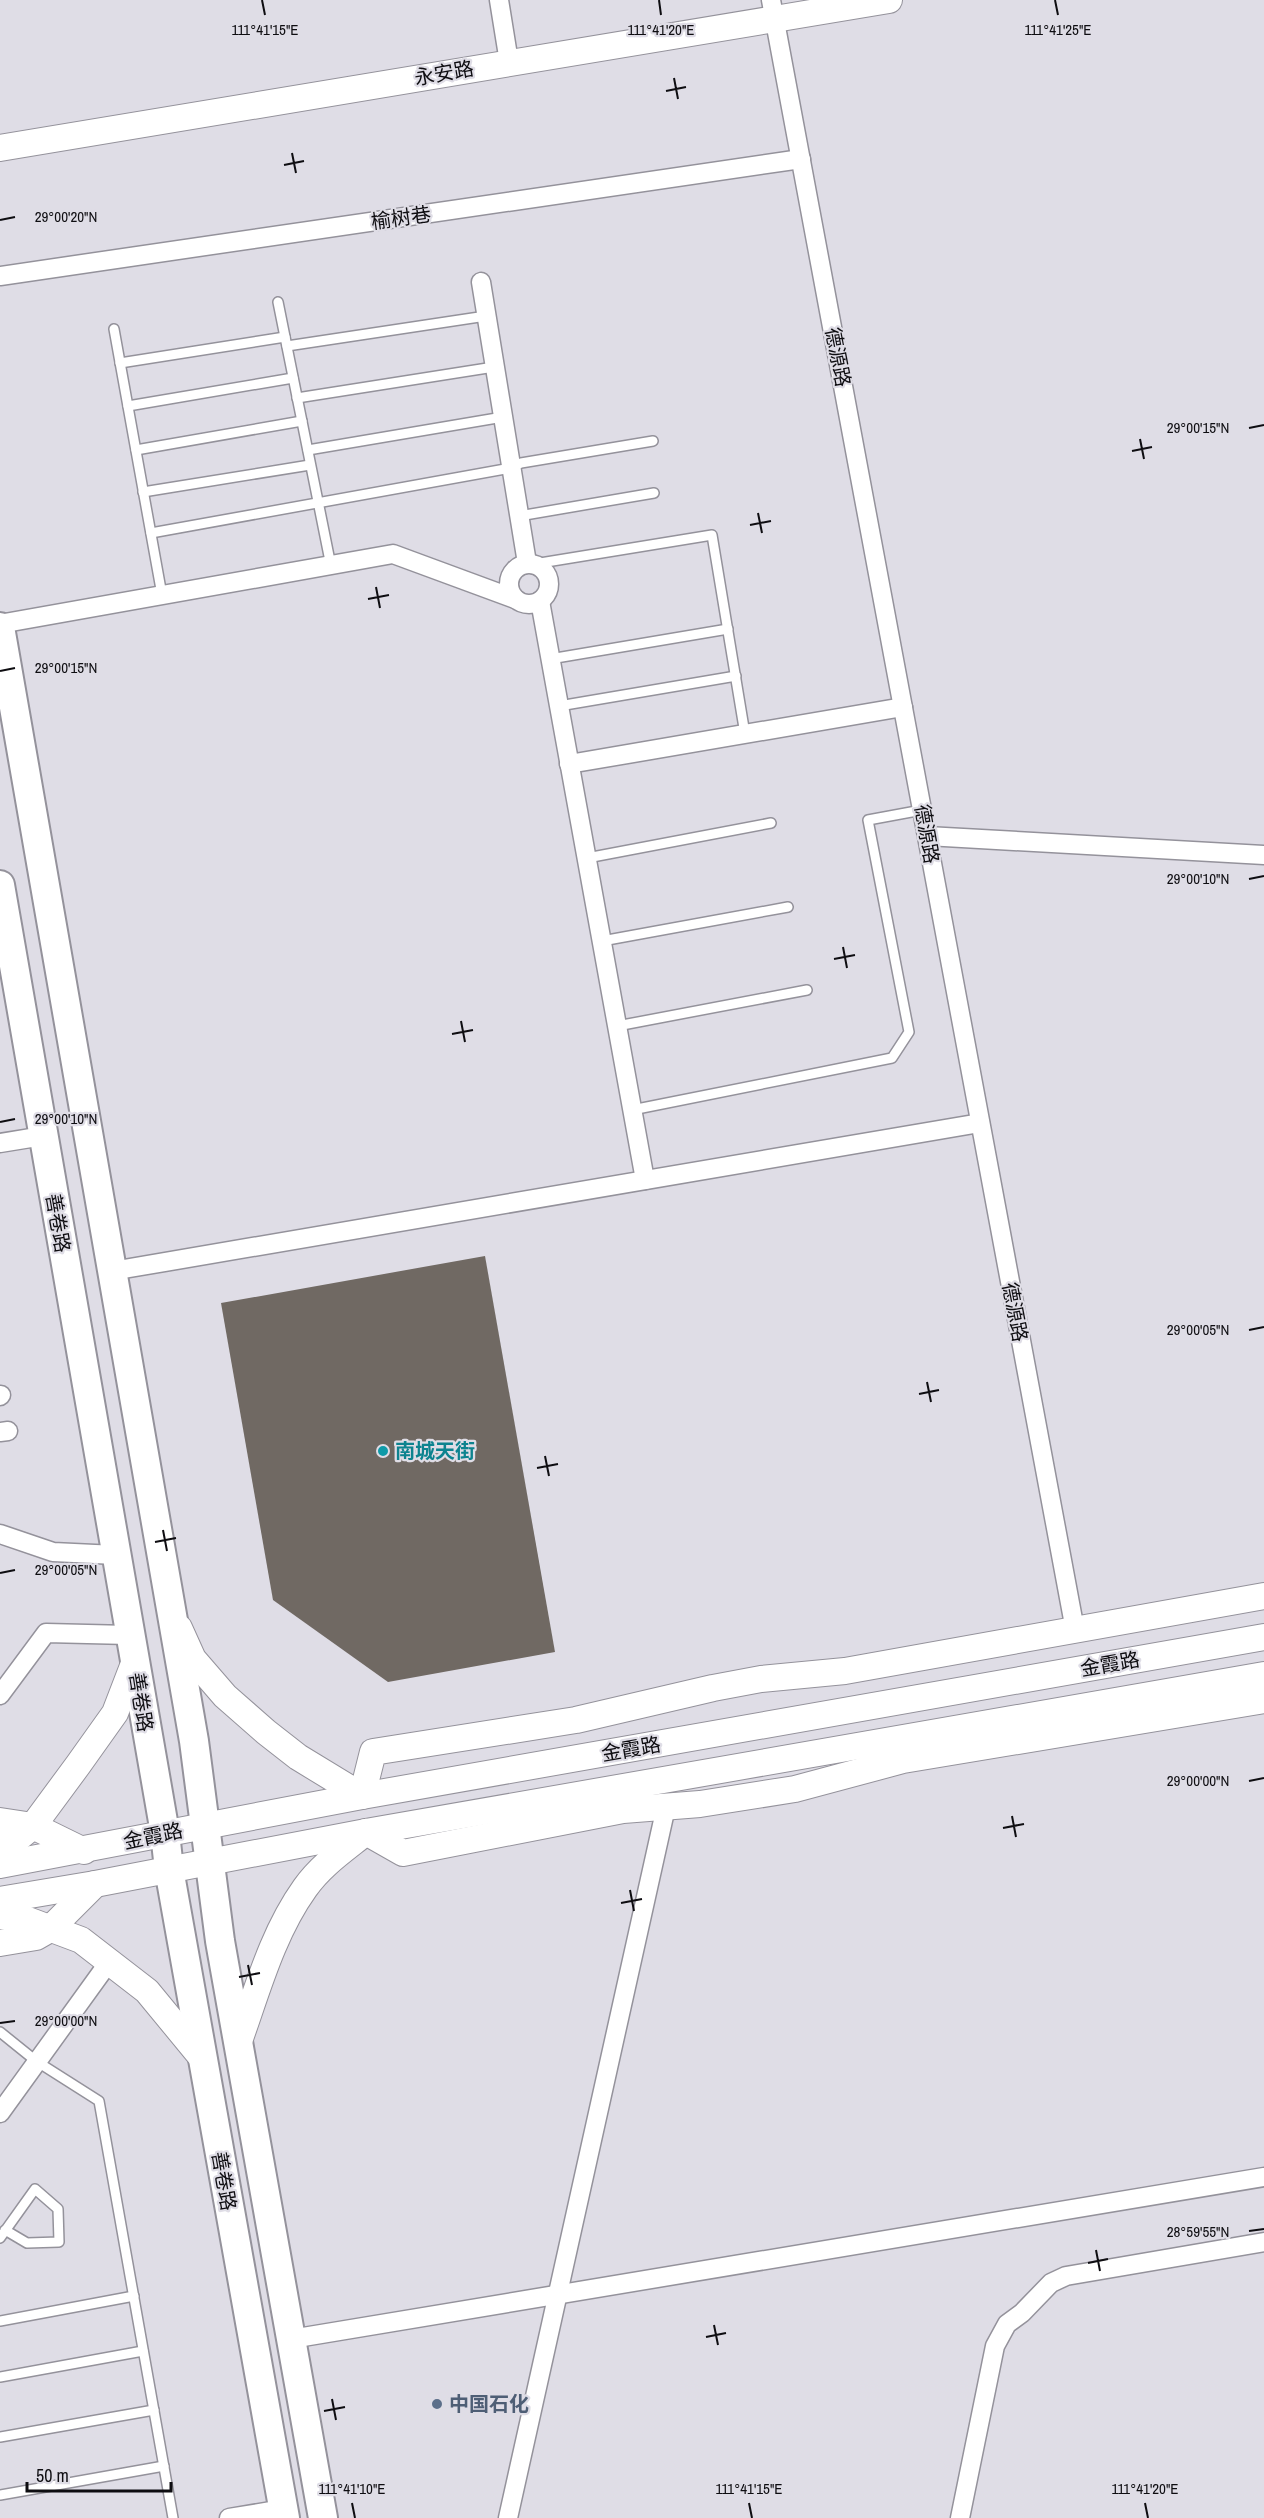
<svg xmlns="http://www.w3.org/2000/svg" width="1264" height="2518" viewBox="0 0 1264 2518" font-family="'Archivo Narrow','Noto Sans SC',sans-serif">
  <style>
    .building { fill: #706963 }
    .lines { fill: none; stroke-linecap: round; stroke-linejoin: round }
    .lane-casing { stroke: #94929b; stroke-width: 12 }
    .street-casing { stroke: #94929b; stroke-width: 21 }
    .secondary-casing { stroke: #94929b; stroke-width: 28 }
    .primary-casing { stroke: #94929b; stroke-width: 32 }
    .lane { stroke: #fff; stroke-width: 9 }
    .street { stroke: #fff; stroke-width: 18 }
    .secondary { stroke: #fff; stroke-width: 26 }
    .primary { stroke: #fff; stroke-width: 28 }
    .ticks { fill: none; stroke: #0e0d11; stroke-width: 2 }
    .culture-dot { fill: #0f9aa8; stroke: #dfdde6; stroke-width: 2 }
    .service-dot { fill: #5c6f8a; stroke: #dfdde6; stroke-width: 2 }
    .labels { text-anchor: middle; stroke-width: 4.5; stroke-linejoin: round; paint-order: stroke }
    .street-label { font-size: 20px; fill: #0e0d11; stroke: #dfdde6 }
    .culture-label { font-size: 20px; font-weight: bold; fill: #0d838f; stroke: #dfdde6; text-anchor: start }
    .service-label { font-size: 20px; font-weight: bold; fill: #4e5e75; stroke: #dfdde6; text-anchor: start }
    .ticks-label { font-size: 15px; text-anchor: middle; fill: #0e0d11; stroke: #dfdde6; stroke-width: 4.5; stroke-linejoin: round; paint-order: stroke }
  </style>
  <rect width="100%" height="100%" fill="#dfdde6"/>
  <polygon class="building" points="485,1256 555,1652 388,1682 273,1600 221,1303"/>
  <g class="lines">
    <g class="lane-casing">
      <g id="lane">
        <polyline points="278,302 331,566"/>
        <polyline points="114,329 162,595"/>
        <polyline points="287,346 486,316"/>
        <polyline points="120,363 285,337"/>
        <polyline points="297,398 494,367"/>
        <polyline points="128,406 293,378"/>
        <polyline points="136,450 302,421"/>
        <polyline points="308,450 503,417"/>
        <polyline points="143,492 310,465"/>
        <polyline points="519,516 654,493"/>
        <polyline points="151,533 511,468 521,463 653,441"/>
        <polyline points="534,564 712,535 745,734"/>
        <polyline points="550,659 728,629"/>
        <polyline points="559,706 736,676"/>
        <polyline points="587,858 771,823"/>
        <polyline points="602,941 788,907"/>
        <polyline points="617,1026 807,990"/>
        <polyline points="632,1110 892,1058 909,1032 868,820 922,810"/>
        <polyline points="0,2032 36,2061 99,2101 173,2518"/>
        <polyline points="0,2238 35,2189 58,2209 59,2242 27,2243 5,2230"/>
        <polyline points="0,2321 134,2296"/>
        <polyline points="0,2377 143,2351"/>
        <polyline points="0,2437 154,2410"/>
        <polyline points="0,2495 164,2466"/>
      </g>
    </g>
    <g class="street-casing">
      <g id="street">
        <polyline points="499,0 509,62"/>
        <polyline points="771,0 1075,1630"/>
        <polyline points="0,276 801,159"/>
        <polyline points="481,282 527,563"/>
        <circle cx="529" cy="584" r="20"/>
        <polyline points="540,601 645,1180"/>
        <polyline points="0,624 393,554 515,599"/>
        <polyline points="569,764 903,707"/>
        <polyline points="927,836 1264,855"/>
        <polyline points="0,1143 43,1136"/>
        <polyline points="112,1271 980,1123"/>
        <polyline points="0,1396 1,1395"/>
        <polyline points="0,1432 8,1431"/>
        <polyline points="0,1534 53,1552 116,1555"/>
        <polyline points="0,1695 46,1633 129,1635"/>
        <polyline points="0,2113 109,1962"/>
        <polyline points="291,2339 1264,2177"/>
        <polyline points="229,2518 283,2509"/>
        <polyline points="508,2518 666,1807"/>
        <polyline points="960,2518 995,2346 1007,2324 1022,2313 1051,2283 1066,2276 1264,2242"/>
      </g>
    </g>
    <g class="secondary-casing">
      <g id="secondary">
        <polyline points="0,148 889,0"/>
        <polyline points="179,1628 193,1659 225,1696 266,1732 298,1757 362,1796 373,1752 576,1720 713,1688 761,1679 845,1671 1264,1596"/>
        <polyline points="0,1821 33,1826 84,1851"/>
        <polyline points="0,1848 17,1839 33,1826 78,1765 115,1713 135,1661"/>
        <polyline points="0,1865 362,1796 1264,1637"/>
        <polyline points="0,1900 95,1884 366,1832 1264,1675"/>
        <polyline points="0,1916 25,1919 81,1940 147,1991 203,2059"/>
        <polyline points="0,1943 36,1937 50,1929 95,1884"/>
        <path d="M238,2044C257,1991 272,1934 305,1888C321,1865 345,1849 366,1832L403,1853L623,1810L700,1804L795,1789L903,1760L1264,1700"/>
      </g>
    </g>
    <g class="primary-casing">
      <g id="primary">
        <polyline points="0,627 194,1741 220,1941 323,2518"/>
        <polyline points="0,885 165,1833 169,1869 285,2518"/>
      </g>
    </g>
    <use href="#lane" class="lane"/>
    <use href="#street" class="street"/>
    <use href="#secondary" class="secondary"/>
    <use href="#primary" class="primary"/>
  </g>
  <path class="ticks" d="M262,0L265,15M659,0L661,15M1055,0L1058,15M674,78L678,99M666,91L686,87M292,153L296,173M284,165L304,161M0,220L15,217M1249,428L1264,425M1140,439L1144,459M1132,451L1152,447M758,513L762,533M750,525L771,521M376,587L380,608M368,599L389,595M0,671L15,668M1249,879L1264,876M843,947L847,968M834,959L855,955M461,1021L465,1042M452,1034L473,1030M0,1122L15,1119M1249,1330L1264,1327M927,1382L931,1402M919,1394L939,1390M545,1456L549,1476M537,1468L558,1464M163,1530L167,1551M155,1542L176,1538M0,1573L15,1570M1249,1781L1264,1778M1012,1816L1016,1837M1003,1828L1024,1824M630,1890L634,1911M621,1903L642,1899M248,1965L252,1985M239,1977L260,1973M0,2023L15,2021M1249,2231L1264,2229M1096,2250L1100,2271M1088,2263L1108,2259M714,2325L718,2345M706,2337L726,2333M332,2399L336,2420M324,2411L345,2407M352,2503L355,2518M749,2503L752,2518M1145,2503L1148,2518"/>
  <circle class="culture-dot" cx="383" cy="1451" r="6"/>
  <circle class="service-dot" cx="437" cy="2404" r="6"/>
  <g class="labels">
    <g class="street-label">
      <text transform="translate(444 73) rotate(-10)" y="7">永安路</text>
      <text transform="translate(401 218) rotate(-8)" y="7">榆树巷</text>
      <text transform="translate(838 357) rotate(79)" y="7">德源路</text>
      <text transform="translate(927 834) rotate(80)" y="7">德源路</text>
      <text transform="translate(58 1223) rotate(80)" y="7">善卷路</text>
      <text transform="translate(1015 1312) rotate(79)" y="7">德源路</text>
      <text transform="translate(1110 1664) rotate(-10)" y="7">金霞路</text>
      <text transform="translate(141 1702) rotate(81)" y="7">善卷路</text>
      <text transform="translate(631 1749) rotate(-10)" y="7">金霞路</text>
      <text transform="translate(153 1836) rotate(-12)" y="7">金霞路</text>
      <text transform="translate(224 2181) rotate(80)" y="7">善卷路</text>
    </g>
    <g class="culture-label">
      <text x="395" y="1458">南城天街</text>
    </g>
    <g class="service-label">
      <text x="449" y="2411">中国石化</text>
    </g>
  </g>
  <g class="ticks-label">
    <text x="265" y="35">111°41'15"E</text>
    <text x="661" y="35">111°41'20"E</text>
    <text x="1058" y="35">111°41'25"E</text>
    <text x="66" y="222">29°00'20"N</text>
    <text x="1198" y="433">29°00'15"N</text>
    <text x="66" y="673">29°00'15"N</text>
    <text x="1198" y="884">29°00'10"N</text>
    <text x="66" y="1124">29°00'10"N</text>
    <text x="1198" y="1335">29°00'05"N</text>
    <text x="66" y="1575">29°00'05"N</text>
    <text x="1198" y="1786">29°00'00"N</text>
    <text x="66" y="2026">29°00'00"N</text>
    <text x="1198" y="2237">28°59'55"N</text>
    <text x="352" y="2494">111°41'10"E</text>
    <text x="749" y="2494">111°41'15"E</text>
    <text x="1145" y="2494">111°41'20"E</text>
  </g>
  <path d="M27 2482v9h144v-9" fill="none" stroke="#0e0d11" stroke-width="3"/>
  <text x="36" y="2482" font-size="18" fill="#0e0d11" stroke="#dfdde6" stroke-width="4.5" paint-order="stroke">50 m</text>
</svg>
